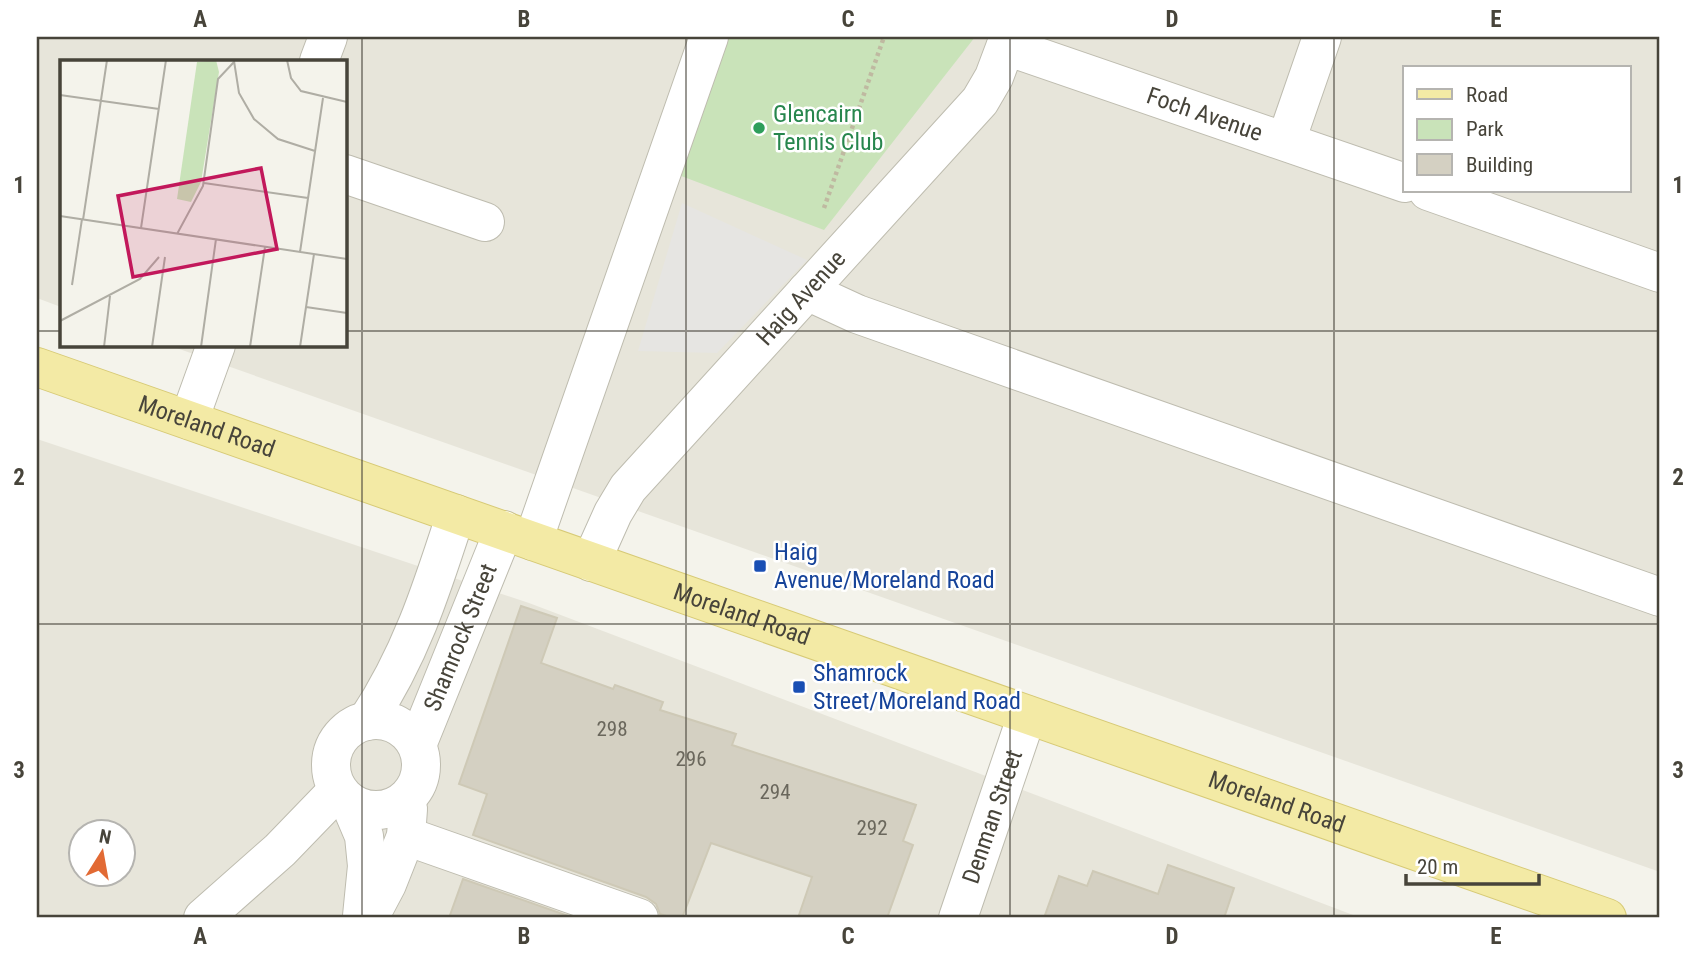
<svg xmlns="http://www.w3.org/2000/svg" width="1697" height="955" viewBox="0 0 1697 955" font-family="'Roboto Condensed',sans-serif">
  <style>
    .residential { fill: #e7e5da; fill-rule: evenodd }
    .green { fill: #c9e3b9 }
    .parking { fill: #e6e5e2 }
    .building { fill: #d4d0c2; stroke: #cec9b6; stroke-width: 2 }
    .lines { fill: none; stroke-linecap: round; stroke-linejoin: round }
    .minor-casing { stroke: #bebcaf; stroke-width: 40 }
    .major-casing { stroke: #d7ca76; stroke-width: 40 }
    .path { stroke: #bfb9a1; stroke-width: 4.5; stroke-dasharray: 3.5 3.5; stroke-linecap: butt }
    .minor { stroke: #fff; stroke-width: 38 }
    .major { stroke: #f3eaa5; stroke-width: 38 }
    .grid { fill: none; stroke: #47443a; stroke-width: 2; stroke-opacity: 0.55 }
    .leisure-dot { fill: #2e9e5b; stroke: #fff; stroke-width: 2.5 }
    .transit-dot { fill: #1a4fb4; stroke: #fff; stroke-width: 2.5 }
    .labels { text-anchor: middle; stroke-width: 5; stroke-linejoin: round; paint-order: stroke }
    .number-label { font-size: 21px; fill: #6a675c }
    .leisure-label { font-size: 24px; fill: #27864d; stroke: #fff; text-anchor: start }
    .street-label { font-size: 24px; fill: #47443a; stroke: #fff }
    .transit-label { font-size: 24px; fill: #164399; stroke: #fff; text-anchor: start }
    .inset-road { fill: none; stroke: #afada4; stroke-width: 2 }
    .view { fill: #c2185b; fill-opacity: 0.15; stroke: #c2185b; stroke-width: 3.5 }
    .inset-edge { fill: none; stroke: #47443a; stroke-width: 3.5 }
    .neatline { fill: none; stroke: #47443a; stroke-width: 2.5 }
    .grid-label { font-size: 23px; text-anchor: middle; font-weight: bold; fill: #47443a }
  </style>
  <rect width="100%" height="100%" fill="#f4f3eb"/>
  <g class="residential">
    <path d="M37,37H1660V872L168,345H345V61H61V307L37,298ZM1405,68H1629V191H1405Z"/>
    <path d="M37,439L529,603L1361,918H37ZM80,832H122V874H80Z"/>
  </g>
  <polygon class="green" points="715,37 975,37 824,230 668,171"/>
  <polygon class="parking" points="682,203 807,260 717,353 638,351"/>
  <g class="building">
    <polygon points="521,606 557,618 541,663 613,689 615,685 663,702 660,710 736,734 732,745 916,805 903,841 913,845 887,918 798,918 812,877 711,843 682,918 673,918 660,914 656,904 646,897 473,835 487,794 459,784"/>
    <polygon points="1168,865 1234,888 1224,918 1044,918 1059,876 1087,886 1093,871 1158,894"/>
    <polygon points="463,879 574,918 449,918"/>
  </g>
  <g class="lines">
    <g class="minor-casing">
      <g id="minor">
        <path id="s1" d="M1006,46L1405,183"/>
        <polyline points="319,61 328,37"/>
        <polyline points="1286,141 1322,37"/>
        <polyline points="345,174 485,222"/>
        <polyline points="1428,191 1660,273"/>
        <polyline points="807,291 857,314 1660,597"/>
        <polyline points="189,420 216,345"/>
        <polyline points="533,541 709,37"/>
        <path id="s2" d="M591,562L613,513L628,488L980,101L994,77L1009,37"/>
        <circle cx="376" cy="765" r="45"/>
        <path d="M367,721C411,655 432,588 456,514"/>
        <path id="s3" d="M417,745L504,530"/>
        <polyline points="350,803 364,836 367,866 362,916"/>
        <polyline points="406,836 639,918"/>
        <polyline points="203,918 280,850 338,790"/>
        <polyline points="369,918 387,884 406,836 408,809"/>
        <path id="s4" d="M958,918L1027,715"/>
      </g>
    </g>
    <g class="major-casing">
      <g id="major">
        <path id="s5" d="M37,367L1607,918"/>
      </g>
    </g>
    <polyline class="path" points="824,208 884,37"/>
    <use href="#minor" class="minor"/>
    <use href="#major" class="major"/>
  </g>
  <path class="grid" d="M362,37V918M686,37V918M1010,37V918M1334,37V918M37,331H61M345,331H1660M37,624H1660"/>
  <circle class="leisure-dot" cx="759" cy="128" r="7"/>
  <g class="transit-dot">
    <rect x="753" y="559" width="14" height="14" rx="3.5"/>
    <rect x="792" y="680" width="14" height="14" rx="3.5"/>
  </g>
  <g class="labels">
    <g class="number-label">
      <text x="612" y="736">298</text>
      <text x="691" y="766">296</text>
      <text x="775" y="799">294</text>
      <text x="872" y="835">292</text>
    </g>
    <g class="leisure-label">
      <text x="773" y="122">Glencairn<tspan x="773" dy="28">Tennis Club</tspan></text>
    </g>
    <g class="street-label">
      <text dy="8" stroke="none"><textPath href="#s1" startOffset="210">Foch Avenue</textPath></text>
      <text dy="8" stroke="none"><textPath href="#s2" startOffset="340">Haig Avenue</textPath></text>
      <text dy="8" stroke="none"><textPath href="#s5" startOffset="180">Moreland Road</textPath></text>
      <text dy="8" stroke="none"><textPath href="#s5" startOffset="747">Moreland Road</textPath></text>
      <text dy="8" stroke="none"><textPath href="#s3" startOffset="116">Shamrock Street</textPath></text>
      <text dy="8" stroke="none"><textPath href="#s5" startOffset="1314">Moreland Road</textPath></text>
      <text dy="8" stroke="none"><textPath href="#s4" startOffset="107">Denman Street</textPath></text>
    </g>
    <g class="transit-label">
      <text x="774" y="560">Haig<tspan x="774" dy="28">Avenue/Moreland Road</tspan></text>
      <text x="813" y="681">Shamrock<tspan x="813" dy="28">Street/Moreland Road</tspan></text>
    </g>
  </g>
  <g transform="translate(60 60)">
    <rect width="287" height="287" fill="#f4f3eb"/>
    <path d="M156,0L159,12L141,122L131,142L117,139L137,2Z" fill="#c9e3b9"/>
    <path class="inset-road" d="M227,0L231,18L241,31L287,42M174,1L179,33L194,59L218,79L255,91M0,35L99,49M144,123L248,138M0,156L287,199M23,160L47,0M81,168L106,0M117,174L143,126L158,19L174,2M240,192L263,38M12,225L22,159M246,247L287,253M0,261L80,219L99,197M44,287L50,236M92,287L105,197M141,287L156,179M190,287L205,187M240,287L254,194"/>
    <path class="view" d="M201,108L217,189L73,217L58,136Z"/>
    <rect width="287" height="287" class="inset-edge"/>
  </g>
  <rect width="1697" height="955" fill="none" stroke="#ffffff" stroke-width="77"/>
  <rect x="1403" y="66" width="228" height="126" fill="#ffffff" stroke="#b5b4b0" stroke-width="2"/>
  <rect x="1417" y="89" width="35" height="10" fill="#f3eaa5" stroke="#b5b4b0" stroke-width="2"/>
  <text x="1466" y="102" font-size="21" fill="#47443a">Road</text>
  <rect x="1417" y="119" width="35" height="21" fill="#c9e3b9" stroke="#b5b4b0" stroke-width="2"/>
  <text x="1466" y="136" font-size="21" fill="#47443a">Park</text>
  <rect x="1417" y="154" width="35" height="21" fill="#d4d0c2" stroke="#b5b4b0" stroke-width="2"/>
  <text x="1466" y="172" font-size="21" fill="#47443a">Building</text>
  <g transform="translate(102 853) rotate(11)"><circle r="33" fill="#ffffff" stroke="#b5b4b0" stroke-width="2"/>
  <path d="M0-5L12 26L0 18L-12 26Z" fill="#e26a34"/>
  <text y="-10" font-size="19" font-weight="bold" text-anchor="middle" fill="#47443a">N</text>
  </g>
  <path d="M1406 874v10h133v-10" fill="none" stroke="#47443a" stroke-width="3.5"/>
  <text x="1417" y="874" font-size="21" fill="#47443a" stroke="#ffffff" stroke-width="5" paint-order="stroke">20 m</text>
  <rect x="38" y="38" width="1620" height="878" class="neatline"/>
  <g class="grid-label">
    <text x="200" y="27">A</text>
    <text x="524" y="27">B</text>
    <text x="848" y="27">C</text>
    <text x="1172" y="27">D</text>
    <text x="1496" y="27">E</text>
    <text x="19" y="193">1</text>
    <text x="1678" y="193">1</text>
    <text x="19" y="485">2</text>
    <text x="1678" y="485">2</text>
    <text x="19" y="778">3</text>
    <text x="1678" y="778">3</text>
    <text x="200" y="944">A</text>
    <text x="524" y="944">B</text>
    <text x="848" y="944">C</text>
    <text x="1172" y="944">D</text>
    <text x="1496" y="944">E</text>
  </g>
</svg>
